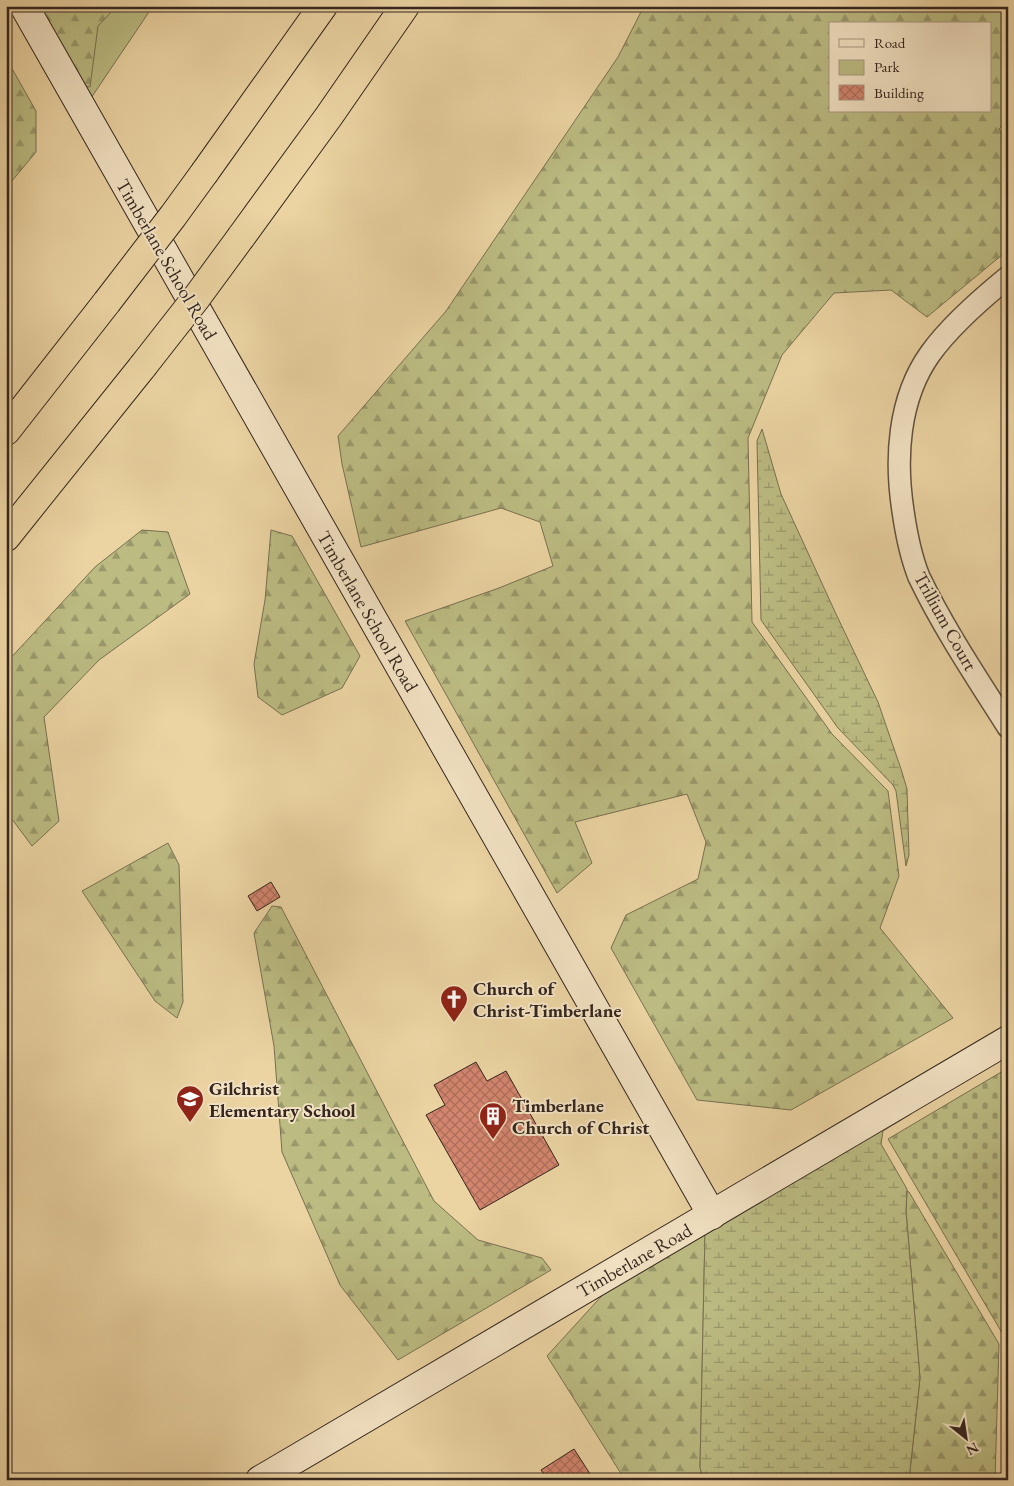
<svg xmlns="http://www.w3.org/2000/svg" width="1014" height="1486" viewBox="0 0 1014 1486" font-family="'EB Garamond',serif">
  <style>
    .green { fill: #bbbb82; stroke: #787050 }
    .forest { fill: url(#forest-firs); stroke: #787050; fill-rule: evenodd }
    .wetland { fill: url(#wetland-marsh); stroke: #787050 }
    .cemetery { fill: url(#cemetery-stones); stroke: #787050 }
    .building { fill: url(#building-cross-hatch); stroke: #34261f }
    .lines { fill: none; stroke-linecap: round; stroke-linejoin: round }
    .street-casing { stroke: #625140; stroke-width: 24 }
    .secondary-casing { stroke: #34261f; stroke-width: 30 }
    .highway-casing { stroke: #34261f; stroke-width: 30 }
    .street { stroke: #f2e2c3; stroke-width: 21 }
    .secondary { stroke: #f2e2c3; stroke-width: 28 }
    .highway { stroke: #ebd3a2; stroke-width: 28 }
    .highway-bridge-casing { stroke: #34261f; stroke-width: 30; stroke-linecap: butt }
    .highway-bridge { stroke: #ebd3a2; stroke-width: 28 }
    .labels { text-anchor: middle; stroke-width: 4; stroke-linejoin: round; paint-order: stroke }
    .street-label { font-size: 19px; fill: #34261f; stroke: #f2e2c3 }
    .poi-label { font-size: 19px; font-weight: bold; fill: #34261f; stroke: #f2e2c3; text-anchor: start }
  </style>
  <defs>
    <pattern id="forest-firs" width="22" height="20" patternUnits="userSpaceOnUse" patternTransform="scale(1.25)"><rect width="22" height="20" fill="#bbbb82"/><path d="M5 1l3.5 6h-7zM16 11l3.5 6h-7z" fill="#99986a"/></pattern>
    <pattern id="wetland-marsh" width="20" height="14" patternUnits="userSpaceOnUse" patternTransform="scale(1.25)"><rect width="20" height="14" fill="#bbbb82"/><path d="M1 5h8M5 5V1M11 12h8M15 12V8" fill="none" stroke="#99986a"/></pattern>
    <pattern id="cemetery-stones" width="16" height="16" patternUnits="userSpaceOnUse" patternTransform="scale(1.25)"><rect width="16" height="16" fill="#bbbb82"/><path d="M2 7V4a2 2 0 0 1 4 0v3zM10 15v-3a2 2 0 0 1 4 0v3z" fill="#99986a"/></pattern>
    <pattern id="building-cross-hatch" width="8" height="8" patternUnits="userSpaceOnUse" patternTransform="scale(1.25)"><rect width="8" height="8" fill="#d3856e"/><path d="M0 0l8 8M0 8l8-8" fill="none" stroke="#ac6d5a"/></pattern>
  </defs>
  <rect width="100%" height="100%" fill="#ebd3a2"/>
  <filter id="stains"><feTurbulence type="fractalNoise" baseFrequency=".004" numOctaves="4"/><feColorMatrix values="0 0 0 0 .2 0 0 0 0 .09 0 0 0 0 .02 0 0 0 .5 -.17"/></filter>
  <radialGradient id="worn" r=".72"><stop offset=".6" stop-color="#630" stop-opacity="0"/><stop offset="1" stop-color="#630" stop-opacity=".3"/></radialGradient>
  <polygon class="green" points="37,6 153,6 89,101"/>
  <g class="forest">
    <polygon points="33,6 117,6 98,26 90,87 75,84"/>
    <path d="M644,6H1008V120L999,129L1008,146V250L927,317L891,290L834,293L782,355L748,438L752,622L832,734L888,791L899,876L880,928L953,1018L791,1110L697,1100L611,948L626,915L698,879L706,842L687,794L575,822L592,863L557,893L405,621L499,588L553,566L540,522L501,508L361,547L342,464L338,436L446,311L618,57ZM830,24H990V111H830Z"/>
    <polygon points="6,58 36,111 36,152 6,188"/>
    <polygon points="142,530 168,532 190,594 99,660 44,717 59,821 32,846 6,811 6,663 95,567"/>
    <polygon points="271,530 292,536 360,656 342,688 282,715 258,697 254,664 265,600"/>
    <polygon points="168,843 179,865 183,1002 177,1018 155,1001 82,891"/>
    <polygon points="272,906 281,907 434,1201 478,1240 542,1258 551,1270 398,1360 340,1285 282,1152 274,1046 254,933"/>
    <polygon points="907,1191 909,1192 999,1344 995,1480 909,1480 920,1378 906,1211"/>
    <polygon points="705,1232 700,1467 703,1480 625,1480 547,1356 607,1290"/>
  </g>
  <g class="wetland">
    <polygon points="762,429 781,494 836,614 878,702 901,769 907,789 909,855 906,866 896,791 893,785 838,728 761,620 757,441"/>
    <polygon points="911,1111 911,1114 883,1131 881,1144 907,1189 906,1211 920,1378 909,1480 703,1480 700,1467 705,1232"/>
  </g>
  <g class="cemetery">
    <polygon points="1008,1068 1008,1343 888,1139"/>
    <polygon points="1008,1347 1008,1480 1003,1480"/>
  </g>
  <g class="building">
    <polygon points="271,882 280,897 257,911 248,896"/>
    <polygon points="476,1062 487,1081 506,1071 559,1165 480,1210 426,1115 445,1105 434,1085"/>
    <polygon points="574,1449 594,1480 548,1480 541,1470"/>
  </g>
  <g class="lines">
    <g class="street-casing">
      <path id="street" d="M1008,277C981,299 950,326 930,354C898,399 895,459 903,511C906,532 911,557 919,577C944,629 977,678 1008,727"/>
    </g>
    <g class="secondary-casing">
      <g id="secondary">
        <polyline points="24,6 712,1215"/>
        <polyline points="260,1480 1008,1040"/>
      </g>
    </g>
    <g class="highway-casing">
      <g id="highway">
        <polyline points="205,172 323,6"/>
        <polyline points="241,237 329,116 405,6"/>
        <polyline points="6,431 107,302"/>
        <polyline points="6,537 143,366"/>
      </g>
    </g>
    <use href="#street" class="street"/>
    <use href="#secondary" class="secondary"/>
    <use href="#highway" class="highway"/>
    <g class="highway-bridge-casing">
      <g id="highway-bridge">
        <polyline points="107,302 173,216 205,172"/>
        <polyline points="143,366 197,297 241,237"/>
      </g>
    </g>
    <use href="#highway-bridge" class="highway-bridge"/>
  </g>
  <defs>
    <g id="church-pin" transform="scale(1.4375)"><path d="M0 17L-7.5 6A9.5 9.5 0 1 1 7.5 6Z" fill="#8f2418" stroke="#f2e2c3"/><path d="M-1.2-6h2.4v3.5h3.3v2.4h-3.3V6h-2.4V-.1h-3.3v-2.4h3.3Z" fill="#fff"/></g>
    <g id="school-pin" transform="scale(1.4375)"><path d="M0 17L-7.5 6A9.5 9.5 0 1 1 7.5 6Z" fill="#8f2418" stroke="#f2e2c3"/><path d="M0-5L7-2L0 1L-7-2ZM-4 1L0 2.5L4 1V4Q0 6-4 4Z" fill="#fff"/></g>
    <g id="building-pin" transform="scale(1.4375)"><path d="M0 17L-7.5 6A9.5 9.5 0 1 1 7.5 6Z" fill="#8f2418" stroke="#f2e2c3"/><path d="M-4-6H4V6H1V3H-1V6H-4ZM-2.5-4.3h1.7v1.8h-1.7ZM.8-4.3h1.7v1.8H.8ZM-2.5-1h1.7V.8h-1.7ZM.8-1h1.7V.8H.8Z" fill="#fff"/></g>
  </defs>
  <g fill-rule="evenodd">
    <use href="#church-pin" x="454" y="999"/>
    <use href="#school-pin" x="190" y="1099"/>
    <use href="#building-pin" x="493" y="1116"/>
  </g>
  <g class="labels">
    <g class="street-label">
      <text transform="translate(167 259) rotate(60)" y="7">Timberlane School Road</text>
      <text transform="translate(368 611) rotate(60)" y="7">Timberlane School Road</text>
      <text transform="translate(946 621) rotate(61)" y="7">Trillium Court</text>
      <text transform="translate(634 1260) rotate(-30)" y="7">Timberlane Road</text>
    </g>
    <g class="poi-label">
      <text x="473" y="995">Church of<tspan x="473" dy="22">Christ-Timberlane</tspan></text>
      <text x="209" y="1095">Gilchrist<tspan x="209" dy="22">Elementary School</tspan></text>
      <text x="512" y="1112">Timberlane<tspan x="512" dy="22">Church of Christ</tspan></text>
    </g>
  </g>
  <rect width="1014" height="1486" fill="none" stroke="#ebd3a2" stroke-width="25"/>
  <rect x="8" y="8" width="999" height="1471" fill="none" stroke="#34261f" stroke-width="2.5"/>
  <rect x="12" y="12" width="989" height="1461" fill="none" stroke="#34261f"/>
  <rect x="829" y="22" width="162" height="90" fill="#f2e2c3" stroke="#a69781"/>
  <rect x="839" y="39" width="25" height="8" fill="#f2e2c3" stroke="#a69781"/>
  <text x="874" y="48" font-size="15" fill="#34261f">Road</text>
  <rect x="839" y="60" width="25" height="15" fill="#bbbb82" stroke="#a69781"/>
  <text x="874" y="72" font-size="15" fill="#34261f">Park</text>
  <rect x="839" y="85" width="25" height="15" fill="url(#building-cross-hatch)" stroke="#a69781"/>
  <text x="874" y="98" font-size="15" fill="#34261f">Building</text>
  <g transform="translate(966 1438) rotate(150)" stroke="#f2e2c3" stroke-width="4" paint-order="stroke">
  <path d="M0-4L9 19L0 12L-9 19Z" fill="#34261f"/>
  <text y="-8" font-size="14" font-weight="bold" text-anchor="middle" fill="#34261f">N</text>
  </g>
  <rect width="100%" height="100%" filter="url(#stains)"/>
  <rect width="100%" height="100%" fill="url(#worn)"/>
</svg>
